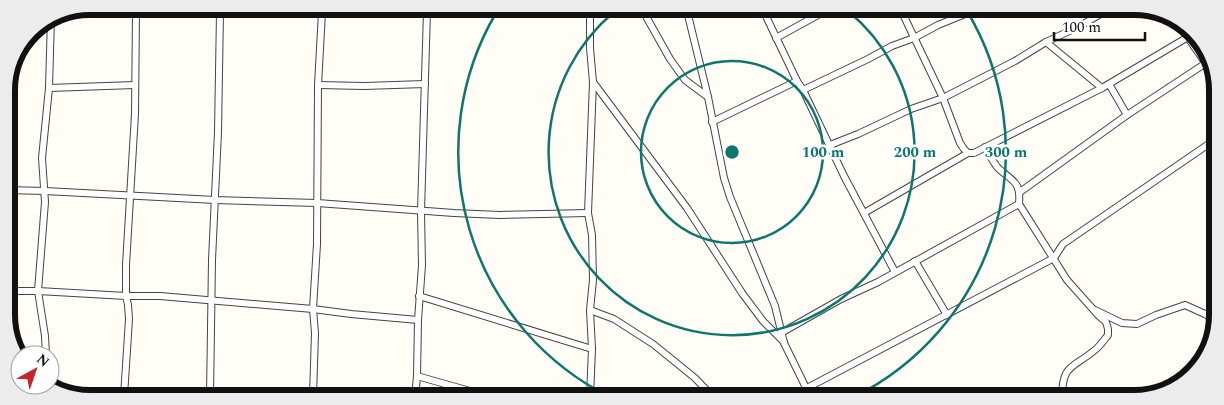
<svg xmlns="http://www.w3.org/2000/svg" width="1224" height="405" viewBox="0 0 1224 405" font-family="Spectral,serif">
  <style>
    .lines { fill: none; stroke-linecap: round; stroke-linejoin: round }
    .street-casing { stroke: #444; stroke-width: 8 }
    .street { stroke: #fff; stroke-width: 6 }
    .ring { fill: none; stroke: #0f766e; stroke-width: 2.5 }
    .rim { fill: none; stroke: #111; stroke-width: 6 }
    .centre { fill: #0f766e; stroke: #fff; stroke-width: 2.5 }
    .ring-label { font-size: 15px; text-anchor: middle; font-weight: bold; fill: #0f766e; stroke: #fff; stroke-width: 5; stroke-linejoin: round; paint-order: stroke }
  </style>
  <rect width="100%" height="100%" fill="#fffdf5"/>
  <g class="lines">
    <g class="street-casing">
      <g id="street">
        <polyline points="763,10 797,81 803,90 844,176 895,272"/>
        <polyline points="901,10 943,98 960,143 964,149 968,153 974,153 1102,88 1188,37"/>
        <polyline points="590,11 590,48 593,82 588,213 592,235 593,280 590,310 592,349 590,397"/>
        <polyline points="643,11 670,59 685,80 708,97"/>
        <polyline points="687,11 708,97 724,178 730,197 775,306 784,343 811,398"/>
        <polyline points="1177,22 1216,78"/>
        <polyline points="776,38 827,10"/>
        <polyline points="1046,42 1102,88"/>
        <polyline points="593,82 687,208 742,293 763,321 784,342"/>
        <polyline points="1109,84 1127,115"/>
        <polyline points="318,85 364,86 425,84"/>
        <polyline points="49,88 135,85"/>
        <polyline points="803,90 868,59 892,46 914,38 938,25 975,10"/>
        <polyline points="712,122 797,81"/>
        <polyline points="830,145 858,134 911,109 943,98 1015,61 1046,42 1080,26 1109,9"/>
        <path d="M985,147C989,154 993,162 998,168C1013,182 1021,181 1019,204L1067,280L1099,316L1106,322L1108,329V335C1104,340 1100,346 1095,350C1072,369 1062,364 1062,398"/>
        <polyline points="7,190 45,191 215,200 317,203 454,213 500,215 588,213"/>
        <polyline points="1020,192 1127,115 1206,63"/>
        <polyline points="864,213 968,153"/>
        <polyline points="915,261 947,315"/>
        <polyline points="8,291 38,291 126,296 160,296 313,309 351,314 418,320"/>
        <polyline points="419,296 592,349"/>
        <polyline points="590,310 614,319 653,344 695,378 713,397"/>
        <polyline points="1095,310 1122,323 1137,324 1156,315 1185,305 1205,314 1215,321"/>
        <polyline points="781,333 841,299 878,282 1019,204"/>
        <polyline points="46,355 45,336 38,291 45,202 42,158 49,88 51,17"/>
        <polyline points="417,376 491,397"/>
        <polyline points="807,388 1054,258 1063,244 1216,139"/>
        <polyline points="124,396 129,319 128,305 126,296 126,265 135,114 136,12"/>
        <polyline points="210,396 212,260 218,132 220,12"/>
        <polyline points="313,396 315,333 313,309 317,244 318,85 322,12"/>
        <polyline points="415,397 417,376 418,320 422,265 421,211 427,11"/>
      </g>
    </g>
    <use href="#street" class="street"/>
  </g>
  <g class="ring">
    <circle cx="732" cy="152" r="91"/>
    <path d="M848 11A183 183 0 1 1 614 12"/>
    <path d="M610 397A274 274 0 0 1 496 13M967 11A274 274 0 0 1 854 397"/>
  </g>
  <path d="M0 0H1224V405H0ZM90 15H1134A75 75 0 0 1 1209 90V315A75 75 0 0 1 1134 390H90A75 75 0 0 1 15 315V90A75 75 0 0 1 90 15Z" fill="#ececec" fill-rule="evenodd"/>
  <path class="rim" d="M90 15H1134A75 75 0 0 1 1209 90V315A75 75 0 0 1 1134 390H90A75 75 0 0 1 15 315V90A75 75 0 0 1 90 15Z"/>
  <circle cx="732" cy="152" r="8" class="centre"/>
  <g class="ring-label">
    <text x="823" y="157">100 m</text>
    <text x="915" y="157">200 m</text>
    <text x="1006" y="157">300 m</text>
  </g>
  <g transform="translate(35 370) rotate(40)"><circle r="24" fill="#ffffff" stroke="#a0a0a0"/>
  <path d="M0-4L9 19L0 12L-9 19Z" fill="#c4262e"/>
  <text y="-8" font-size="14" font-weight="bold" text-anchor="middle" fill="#111111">N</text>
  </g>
  <path d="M1054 32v8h91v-8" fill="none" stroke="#111111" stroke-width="2.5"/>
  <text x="1062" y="32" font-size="15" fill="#111111" stroke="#ffffff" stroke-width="4" paint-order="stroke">100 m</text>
</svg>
